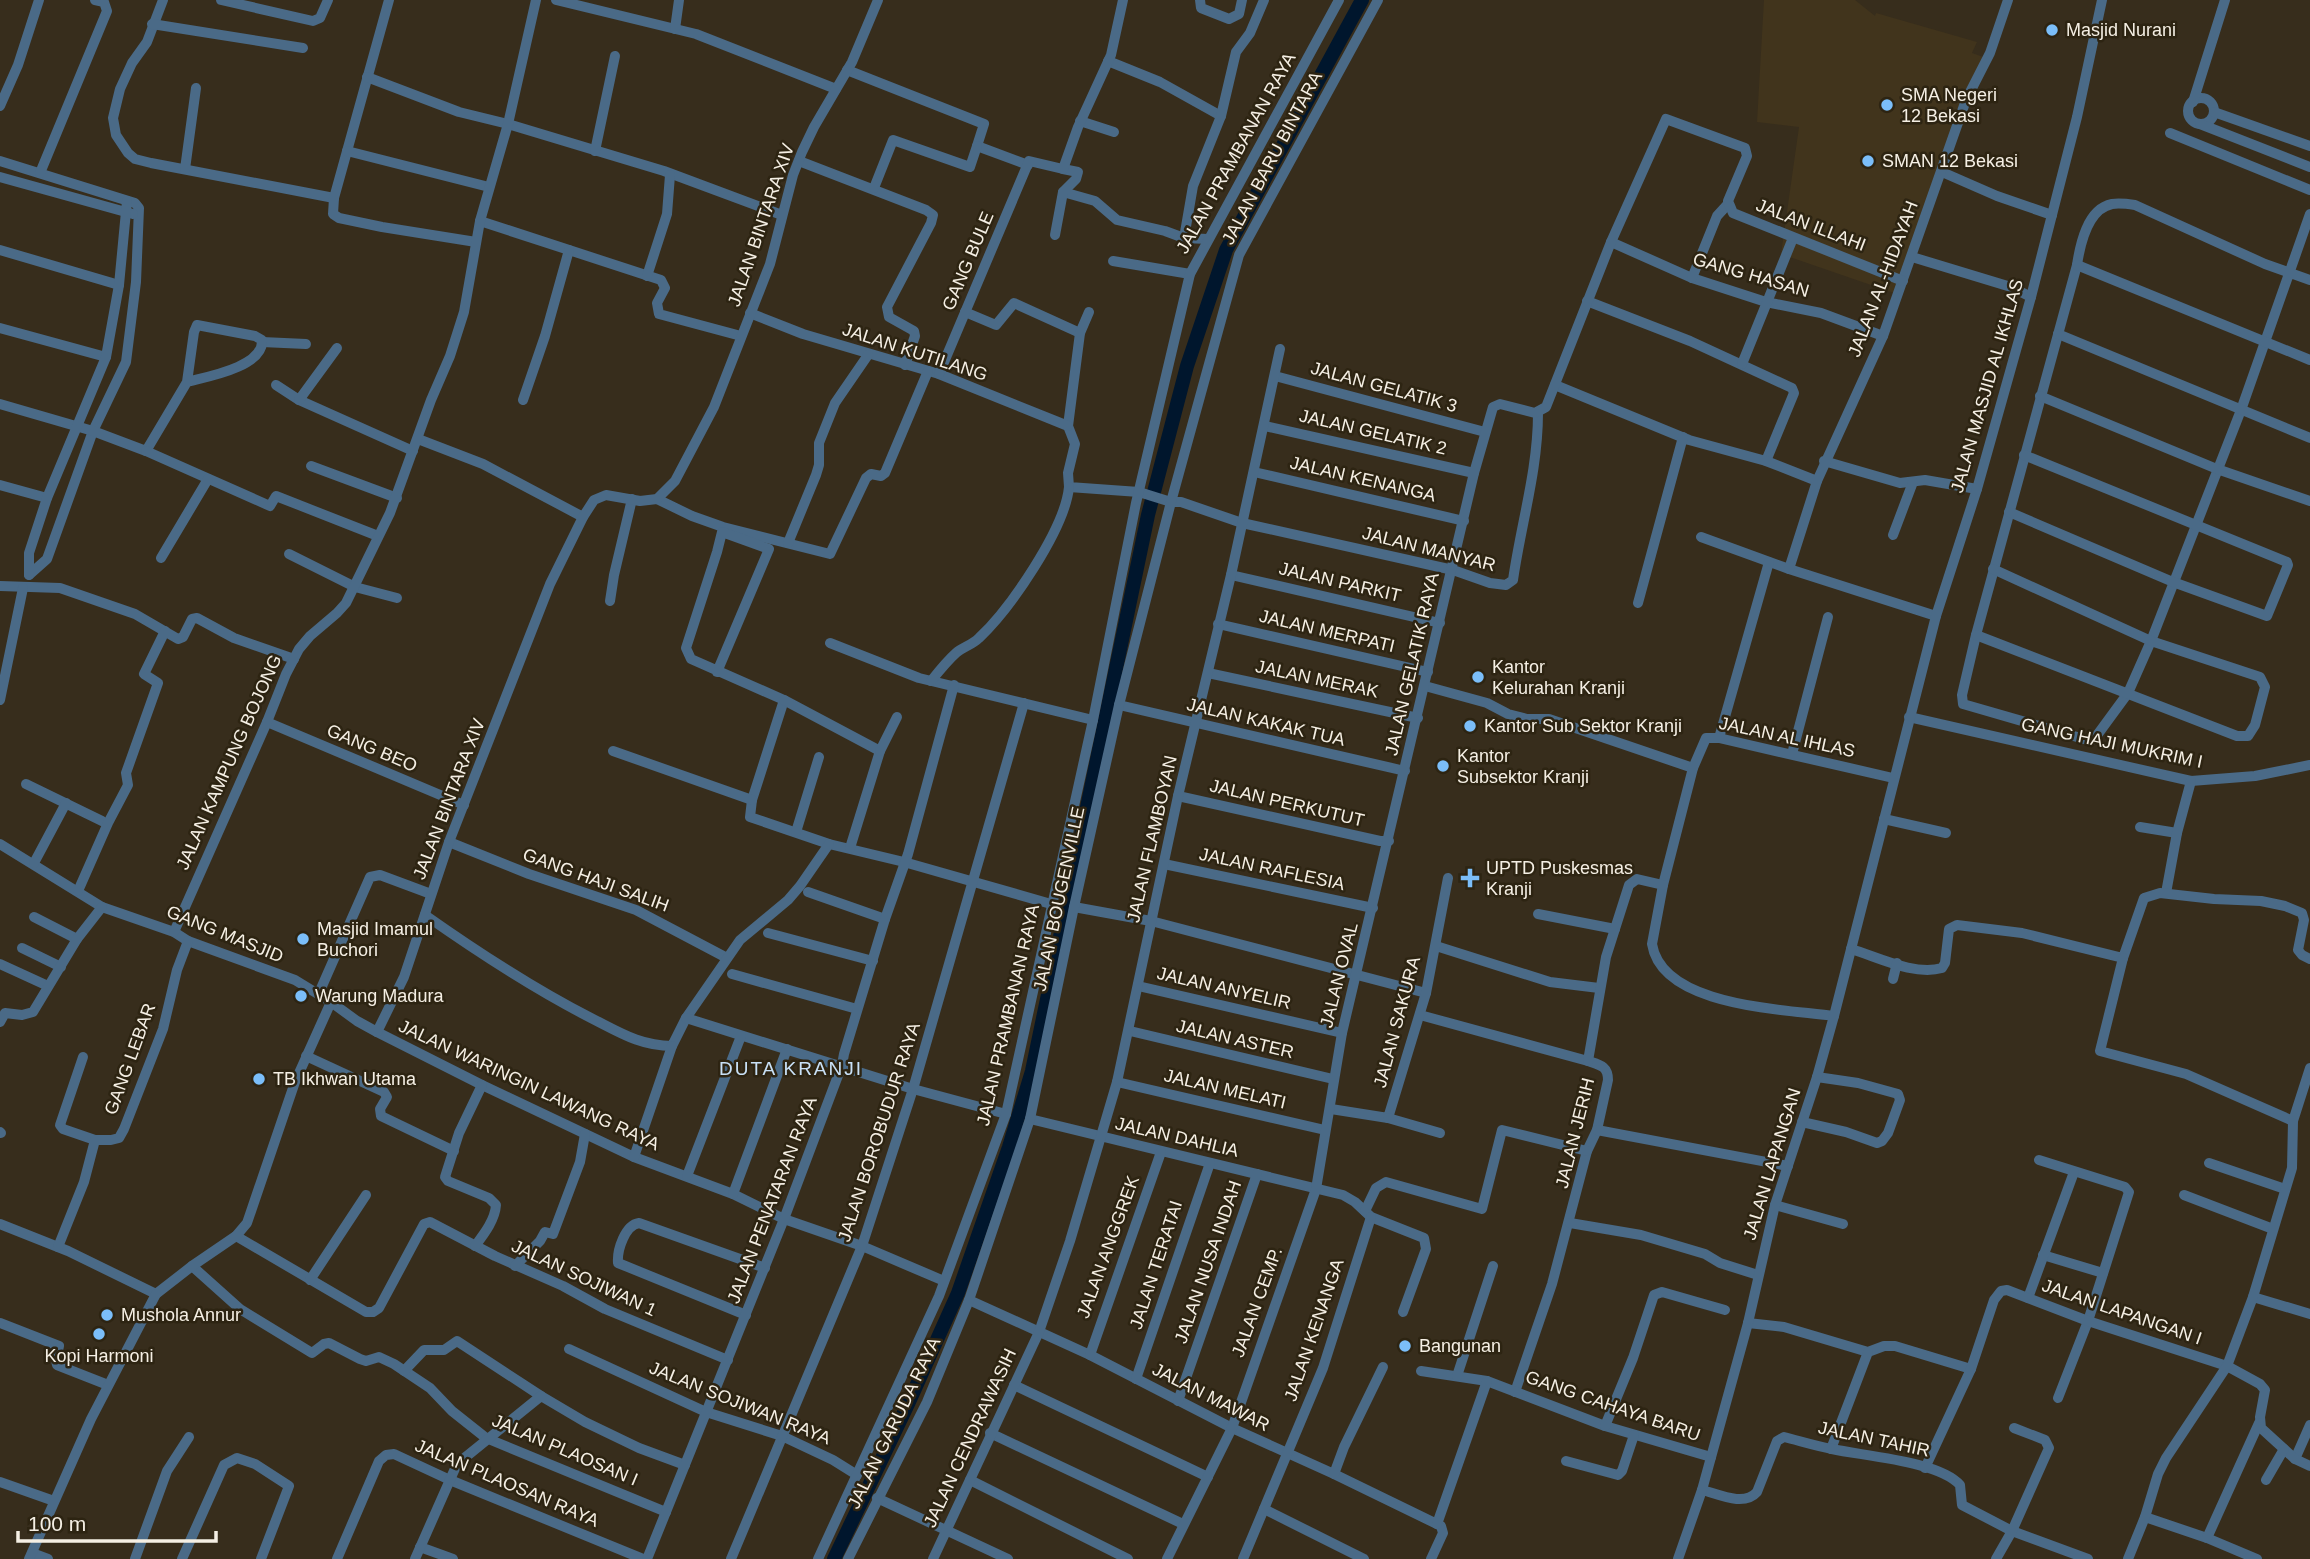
<svg xmlns="http://www.w3.org/2000/svg" width="2310" height="1559" viewBox="0 0 2310 1559" font-family="Arial,sans-serif">
  <style>
    .built { fill: #41341c }
    .lines { fill: none; stroke-linecap: round; stroke-linejoin: round }
    .canal { stroke: #00162d; stroke-width: 14 }
    .street { stroke: #4a6a87; stroke-width: 10 }
    .poi-dot { fill: #7bbef9; stroke: #2d2412; stroke-width: 2.5 }
    .labels { text-anchor: middle; stroke-width: 5; stroke-linejoin: round; paint-order: stroke }
    .poi-label { font-size: 18px; fill: #f5efe4; stroke: #2d2412; text-anchor: start }
    .street-label { font-size: 18px; fill: #f5efe4; stroke: #2d2412 }
    .neighbourhood-label { font-size: 19px; letter-spacing: 2px; fill: #c9e1f7; stroke: #2d2412 }
  </style>
  <rect width="100%" height="100%" fill="#372d1c"/>
  <polygon class="built" points="1764,0 1855,0 1875,16 1876,13 1977,42 1972,53 1986,58 1900,295 1781,254 1799,127 1757,122"/>
  <g class="lines">
    <polyline class="canal" points="834,1559 909,1402 958,1293 1009,1147 1032,1071 1148,515 1187,366 1226,250 1362,0"/>
    <g class="street">
      <polyline points="163,0 147,42 132,63 120,89 113,118 116,135 128,153 135,159 151,163 334,198"/>
      <polyline points="221,0 313,21 320,18 328,0"/>
      <polyline points="389,0 334,198 333,214 339,218 382,227 476,242"/>
      <polyline points="556,0 696,34 836,89"/>
      <polyline points="1200,0 1201,8 1229,19 1239,14 1242,0"/>
      <polyline points="152,24 303,48"/>
      <polyline points="675,29 679,0"/>
      <polyline points="1108,61 1160,82 1221,116"/>
      <polyline points="847,70 984,124 977,146 1028,165"/>
      <polyline points="367,77 459,112 508,124 664,171 782,215"/>
      <circle cx="2201" cy="111" r="13"/>
      <polyline points="2193,102 2225,0"/>
      <polyline points="0,106 18,65 39,0"/>
      <polyline points="2214,112 2310,146"/>
      <polyline points="1080,121 1114,132"/>
      <polyline points="2200,124 2310,167"/>
      <polyline points="2170,133 2310,190"/>
      <polyline points="347,151 489,187"/>
      <polyline points="595,151 615,56"/>
      <polyline points="0,161 135,203 139,208 136,282 126,362 93,431 47,559 29,575"/>
      <polyline points="799,161 926,210 933,215 931,223 887,307 889,317 914,331 915,336 905,365"/>
      <polyline points="185,169 196,88"/>
      <polyline points="1942,172 1997,196 2052,215"/>
      <polyline points="40,173 107,11 104,2 95,0"/>
      <polyline points="0,177 133,214"/>
      <polyline points="874,188 893,140 970,167 977,146"/>
      <polyline points="1063,192 1095,201 1117,220 1165,231 1184,238 1208,239"/>
      <path d="M2310,214L2241,410L2151,641L2128,693L2095,738L2091,741L1963,704L1962,695L1976,635L2077,265C2080,245 2087,209 2112,204C2119,203 2128,204 2135,205L2265,264L2310,280"/>
      <polyline points="480,221 661,280 665,288 657,303 659,314 741,336"/>
      <polyline points="1055,235 1063,192 1076,179 1078,172 1063,169"/>
      <polyline points="1184,238 1193,186 1221,116 1236,52 1250,33 1264,0"/>
      <polyline points="1611,242 1692,278 1766,302 1821,313 1883,336"/>
      <polyline points="0,250 119,285"/>
      <polyline points="1912,257 2011,287 2031,297"/>
      <polyline points="1113,261 1190,274"/>
      <polyline points="2077,265 2310,360"/>
      <polyline points="647,276 667,214 670,175"/>
      <polyline points="1692,278 1717,216 1728,204"/>
      <polyline points="1587,301 1690,341 1792,388 1794,393 1766,461"/>
      <polyline points="965,312 996,325 1014,303 1080,333"/>
      <path d="M1089,312L1080,333L1068,426L1075,444L1068,473L1069,487L1139,492L1171,502H1181L1242,523L1453,570L1490,583L1506,585L1513,580C1521,524 1538,470 1538,413"/>
      <polyline points="750,313 803,334 939,374 1068,426"/>
      <polyline points="0,328 106,357"/>
      <polyline points="2058,334 2310,438"/>
      <polyline points="262,342 306,344"/>
      <polyline points="1742,364 1793,238"/>
      <polyline points="939,374 1029,161 1063,169 1078,127 1111,55 1123,0"/>
      <polyline points="1275,376 1485,432"/>
      <polyline points="276,385 299,400 413,451"/>
      <polyline points="1555,385 1689,440 1766,461 1817,481"/>
      <polyline points="2040,396 2217,469 2310,501"/>
      <polyline points="299,400 337,348"/>
      <polyline points="523,400 545,336 569,250"/>
      <path d="M0,404L93,431L146,451L187,382L194,332L197,325L255,336L262,340C264,367 206,377 187,382"/>
      <polyline points="1265,426 1474,473"/>
      <polyline points="418,439 483,464 583,517"/>
      <polyline points="146,451 270,506 276,496 378,536"/>
      <polyline points="1824,461 1900,483 1925,480 1977,489"/>
      <polyline points="311,466 397,498"/>
      <polyline points="1254,472 1464,521"/>
      <polyline points="0,485 47,498"/>
      <polyline points="657,499 692,516 723,527 830,554 866,478 871,474 881,476 885,473 928,371"/>
      <polyline points="2009,512 2173,582 2267,616 2288,565 2287,562 2024,455"/>
      <polyline points="1893,535 1913,482"/>
      <polyline points="1701,537 1789,569 1936,616"/>
      <polyline points="788,543 816,475 819,465 819,443 835,403 868,355"/>
      <polyline points="289,554 355,587 397,598"/>
      <polyline points="161,558 208,479"/>
      <polyline points="1789,569 1817,481 1883,336 1966,100 1990,53 2008,0"/>
      <polyline points="29,575 29,553 47,498 106,357 119,285 127,201"/>
      <polyline points="1231,575 1440,623"/>
      <polyline points="0,586 60,588 135,614 178,639 183,637 192,619 197,618 234,638 294,659"/>
      <polyline points="610,601 614,575 632,499"/>
      <polyline points="1638,603 1683,437"/>
      <polyline points="1218,624 1428,672"/>
      <polyline points="1976,635 2237,736 2248,736 2255,725 2265,687 2260,677 2151,641 1993,569"/>
      <polyline points="830,643 919,678 1093,720"/>
      <polyline points="717,672 769,549 722,532 717,552 686,648 691,659 784,700 752,800 750,817 829,844 904,862 1051,904"/>
      <polyline points="1208,673 1418,718"/>
      <path d="M931,681C939,671 947,661 956,653C963,647 972,645 979,638C1010,609 1065,529 1069,487"/>
      <polyline points="1425,686 1487,703 1508,714 1527,719 1549,719 1693,768"/>
      <polyline points="0,700 23,588"/>
      <polyline points="784,700 880,751 850,848"/>
      <polyline points="1119,705 1405,771"/>
      <polyline points="1909,717 2191,781 2255,776 2310,765"/>
      <polyline points="267,722 464,805"/>
      <polyline points="1719,738 1769,562"/>
      <polyline points="613,751 752,800"/>
      <polyline points="880,751 897,717"/>
      <polyline points="1792,754 1828,617"/>
      <polyline points="26,784 102,821"/>
      <polyline points="1178,796 1380,841 1389,841"/>
      <polyline points="1884,819 1946,833"/>
      <polyline points="2140,827 2177,833"/>
      <polyline points="796,832 819,757"/>
      <polyline points="449,842 529,874 636,910 727,958"/>
      <polyline points="0,844 102,907 174,932 188,941 295,980 331,1002"/>
      <polyline points="34,863 66,803"/>
      <polyline points="1164,864 1373,908"/>
      <polyline points="78,891 108,823 128,785 126,773 158,683 144,674 165,631"/>
      <polyline points="808,892 885,919"/>
      <polyline points="2166,893 2177,833 2191,781"/>
      <polyline points="1074,907 1151,921 1426,993"/>
      <polyline points="1538,914 1615,929"/>
      <path d="M425,915C479,953 532,988 591,1018C619,1032 640,1046 672,1046L686,1018L740,940L788,900L800,886L829,844"/>
      <polyline points="34,917 77,939"/>
      <polyline points="174,932 267,722 286,674 299,649 310,636 337,613 346,603 390,513 431,400 450,356 464,312 480,221 508,124 536,0"/>
      <polyline points="768,933 873,961"/>
      <polyline points="1436,946 1550,982 1599,988"/>
      <polyline points="22,948 61,967"/>
      <path d="M1851,949C1878,957 1914,976 1942,968L1945,963L1949,929L1957,925L2022,933L2123,958L2144,898L2160,893L2214,899L2261,901L2285,906L2302,913L2304,920L2298,950L2302,955L2310,959"/>
      <polyline points="2123,958 2100,1051 2186,1074 2293,1121"/>
      <polyline points="0,964 48,986"/>
      <polyline points="732,974 857,1009"/>
      <polyline points="1893,979 1897,963"/>
      <polyline points="1138,986 1342,1033"/>
      <polyline points="319,993 370,877 380,875 431,894"/>
      <path d="M1420,1015L1588,1061C1600,1065 1608,1066 1608,1080L1597,1130L1587,1151L1552,1284L1515,1392"/>
      <path d="M1834,1016C1784,1009 1662,1007 1652,944L1663,885L1693,768L1706,738H1719L1893,778"/>
      <polyline points="686,1018 913,1089 1006,1114"/>
      <polyline points="0,1022 5,1013 22,1015 33,1012 77,939 102,907"/>
      <polyline points="1130,1031 1333,1079"/>
      <polyline points="377,1032 482,1085 634,1157 733,1194 784,1219 862,1246 944,1281"/>
      <polyline points="306,1056 384,1092 387,1097 380,1109 381,1116 454,1151"/>
      <polyline points="83,1057 60,1125 63,1129 95,1140"/>
      <polyline points="1588,1061 1606,957 1629,885 1637,879 1663,885"/>
      <polyline points="1117,1082 1325,1130"/>
      <polyline points="1331,1109 1388,1118 1426,993 1448,878"/>
      <polyline points="1388,1118 1440,1133"/>
      <polyline points="1030,1119 1343,1195 1355,1202 1371,1217 1424,1238 1426,1249 1403,1312"/>
      <polyline points="1802,1122 1846,1132 1877,1143 1882,1141 1888,1133 1900,1100 1898,1094 1858,1083 1817,1077"/>
      <polyline points="1597,1130 1788,1166"/>
      <polyline points="0,1132 1,1133"/>
      <polyline points="634,1157 672,1046"/>
      <polyline points="2039,1160 2125,1187 2129,1192 2088,1321 2058,1398"/>
      <polyline points="2209,1163 2285,1189"/>
      <polyline points="687,1176 741,1036"/>
      <polyline points="733,1194 787,1049"/>
      <polyline points="2184,1195 2273,1229"/>
      <polyline points="1775,1205 1843,1224"/>
      <polyline points="1365,1211 1376,1188 1386,1182 1482,1209 1502,1130 1587,1151"/>
      <polyline points="1570,1223 1641,1235 1705,1254 1720,1263 1758,1275"/>
      <polyline points="0,1224 68,1251 156,1294"/>
      <polyline points="236,1236 366,1312 373,1312 379,1308 424,1224 430,1222 495,1256 563,1286 605,1309 728,1360"/>
      <path d="M475,1246C484,1234 495,1220 496,1205L489,1198L448,1181L445,1177L459,1133L482,1085"/>
      <polyline points="58,1247 84,1182 95,1140 111,1140 119,1138 124,1129 163,1029 177,970 188,941"/>
      <polyline points="2043,1255 2103,1273"/>
      <polyline points="192,1266 240,1309 312,1353 324,1344 329,1343 360,1359 366,1361 379,1357 394,1364 430,1388 452,1411 486,1438 666,1512"/>
      <polyline points="515,1266 540,1241 545,1232 553,1234 580,1162 585,1134"/>
      <polyline points="310,1280 366,1195"/>
      <polyline points="2253,1297 2310,1314"/>
      <polyline points="2028,1298 2074,1172"/>
      <polyline points="969,1300 1090,1355 1232,1428 1334,1474 1441,1526 1443,1533 1431,1559"/>
      <path d="M746,1315L618,1263C617,1250 625,1225 639,1223L765,1268"/>
      <polyline points="0,1323 59,1346 56,1360 57,1365 108,1385"/>
      <polyline points="1748,1323 1784,1327 1868,1352 1884,1346 1895,1346 1971,1369"/>
      <polyline points="569,1349 706,1412 782,1436 833,1460 857,1475"/>
      <polyline points="1090,1355 1161,1152"/>
      <polyline points="404,1371 424,1350 444,1350 457,1341 541,1396"/>
      <polyline points="1421,1371 1487,1381 1605,1426 1711,1457"/>
      <polyline points="1457,1376 1493,1266"/>
      <polyline points="1136,1379 1210,1163"/>
      <polyline points="1014,1385 1208,1477"/>
      <polyline points="1178,1401 1257,1174"/>
      <polyline points="1605,1426 1633,1358 1654,1295 1662,1292 1725,1310"/>
      <polyline points="990,1433 1183,1524"/>
      <polyline points="1831,1449 1868,1352"/>
      <polyline points="2295,1459 2310,1425"/>
      <polyline points="1566,1461 1618,1475 1622,1471 1634,1435"/>
      <polyline points="1925,1468 1971,1369 1994,1300 2001,1291 2007,1290 2088,1321 2227,1366 2260,1384 2265,1390 2260,1417 2261,1428 2295,1459 2310,1466"/>
      <polyline points="1334,1474 1344,1447 1383,1367"/>
      <polyline points="970,1480 1128,1559"/>
      <polyline points="2266,1480 2284,1449"/>
      <polyline points="0,1482 54,1501"/>
      <path d="M1702,1490C1718,1494 1744,1507 1757,1492L1777,1441L1784,1437C1800,1441 1816,1446 1832,1449C1863,1456 1939,1461 1960,1485L1962,1505L2012,1531L2088,1559"/>
      <polyline points="877,1498 1008,1559"/>
      <polyline points="1264,1509 1364,1559"/>
      <polyline points="2145,1517 2207,1538 2257,1559"/>
      <polyline points="1437,1524 1487,1381"/>
      <polyline points="2207,1538 2259,1423"/>
      <polyline points="420,1547 453,1559"/>
      <polyline points="32,1553 48,1559"/>
      <polyline points="29,1559 91,1419 156,1294 192,1266 236,1236 247,1223 295,1082 331,1002 357,1021 377,1032 404,977 449,842 550,584 583,517 594,500 606,495 640,501 657,499 675,481 714,407 770,264 793,175 802,152 814,127 852,62 878,0"/>
      <polyline points="135,1559 167,1471 189,1437"/>
      <polyline points="182,1559 224,1465 237,1458 255,1464 289,1486 261,1559"/>
      <polyline points="337,1559 379,1461 386,1455 394,1454 450,1480 643,1559"/>
      <polyline points="415,1559 457,1464 541,1396 585,1422 639,1448 685,1465"/>
      <polyline points="647,1559 784,1219 842,1065 844,1054 885,919 908,854 954,685"/>
      <polyline points="731,1559 862,1246 913,1089 1024,703"/>
      <polyline points="818,1559 939,1296 1006,1114 1093,720 1136,503 1190,274 1339,0"/>
      <polyline points="848,1559 927,1402 969,1300 1030,1119 1074,907 1119,705 1171,502 1239,255 1378,0"/>
      <polyline points="933,1559 1039,1332 1070,1241 1117,1082 1178,796 1231,575 1280,349"/>
      <polyline points="1167,1559 1232,1428 1316,1189 1342,1033 1474,473 1493,407 1500,404 1535,413 1546,407 1611,242 1666,119 1745,148 1747,156 1728,201 1733,213 1903,281"/>
      <polyline points="1243,1559 1323,1368 1371,1217"/>
      <polyline points="1678,1559 1702,1490 1748,1323 1775,1205 1817,1077 1834,1016 1936,616 1977,489 2031,297 2077,117 2102,0"/>
      <polyline points="1996,1559 2012,1531 2049,1448 2045,1440 2014,1428"/>
      <polyline points="2128,1559 2145,1517 2158,1474 2166,1458 2227,1366 2253,1297 2292,1168 2293,1121 2310,1068"/>
    </g>
  </g>
  <g class="poi-dot">
    <circle cx="2052" cy="30" r="7"/>
    <circle cx="1887" cy="105" r="7"/>
    <circle cx="1868" cy="161" r="7"/>
    <circle cx="1478" cy="677" r="7"/>
    <circle cx="1470" cy="726" r="7"/>
    <circle cx="1443" cy="766" r="7"/>
    <path d="M1466.5 867.5h7v7h7v7h-7v7h-7v-7h-7v-7h7z"/>
    <circle cx="303" cy="939" r="7"/>
    <circle cx="301" cy="996" r="7"/>
    <circle cx="259" cy="1079" r="7"/>
    <circle cx="107" cy="1315" r="7"/>
    <circle cx="99" cy="1334" r="7"/>
    <circle cx="1405" cy="1346" r="7"/>
  </g>
  <g class="labels">
    <g class="poi-label">
      <text x="2066" y="36">Masjid Nurani</text>
      <text x="1901" y="101">SMA Negeri<tspan x="1901" dy="21">12 Bekasi</tspan></text>
      <text x="1882" y="167">SMAN 12 Bekasi</text>
      <text x="1492" y="673">Kantor<tspan x="1492" dy="21">Kelurahan Kranji</tspan></text>
      <text x="1484" y="732">Kantor Sub Sektor Kranji</text>
      <text x="1457" y="762">Kantor<tspan x="1457" dy="21">Subsektor Kranji</tspan></text>
      <text x="1486" y="874">UPTD Puskesmas<tspan x="1486" dy="21">Kranji</tspan></text>
      <text x="317" y="935">Masjid Imamul<tspan x="317" dy="21">Buchori</tspan></text>
      <text x="315" y="1002">Warung Madura</text>
      <text x="273" y="1085">TB Ikhwan Utama</text>
      <text x="121" y="1321">Mushola Annur</text>
      <text x="1419" y="1352">Bangunan</text>
      <text x="99" y="1362" text-anchor="middle">Kopi Harmoni</text>
    </g>
    <g class="street-label">
      <text transform="translate(1236 153) rotate(-61)" y="6">JALAN PRAMBANAN RAYA</text>
      <text transform="translate(1272 158) rotate(-62)" y="6">JALAN BARU BINTARA</text>
      <text transform="translate(761 225) rotate(-71)" y="6">JALAN BINTARA XIV</text>
      <text transform="translate(1811 225) rotate(21)" y="6">JALAN ILLAHI</text>
      <text transform="translate(968 261) rotate(-67)" y="6">GANG BULE</text>
      <text transform="translate(1751 275) rotate(16)" y="6">GANG HASAN</text>
      <text transform="translate(1883 279) rotate(-69)" y="6">JALAN AL-HIDAYAH</text>
      <text transform="translate(915 352) rotate(18)" y="6">JALAN KUTILANG</text>
      <text transform="translate(1987 386) rotate(-74)" y="6">JALAN MASJID AL IKHLAS</text>
      <text transform="translate(1384 387) rotate(15)" y="6">JALAN GELATIK 3</text>
      <text transform="translate(1373 432) rotate(13)" y="6">JALAN GELATIK 2</text>
      <text transform="translate(1363 479) rotate(13)" y="6">JALAN KENANGA</text>
      <text transform="translate(1429 549) rotate(14)" y="6">JALAN MANYAR</text>
      <text transform="translate(1340 582) rotate(13)" y="6">JALAN PARKIT</text>
      <text transform="translate(1327 631) rotate(13)" y="6">JALAN MERPATI</text>
      <text transform="translate(1412 664) rotate(-77)" y="6">JALAN GELATIK RAYA</text>
      <text transform="translate(1317 679) rotate(12)" y="6">JALAN MERAK</text>
      <text transform="translate(1266 722) rotate(13)" y="6">JALAN KAKAK TUA</text>
      <text transform="translate(1787 737) rotate(12)" y="6">JALAN AL IHLAS</text>
      <text transform="translate(2112 743) rotate(12)" y="6">GANG HAJI MUKRIM I</text>
      <text transform="translate(372 748) rotate(23)" y="6">GANG BEO</text>
      <text transform="translate(229 762) rotate(-66)" y="6">JALAN KAMPUNG BOJONG</text>
      <text transform="translate(449 799) rotate(-69)" y="6">JALAN BINTARA XIV</text>
      <text transform="translate(1287 803) rotate(13)" y="6">JALAN PERKUTUT</text>
      <text transform="translate(1152 839) rotate(-77)" y="6">JALAN FLAMBOYAN</text>
      <text transform="translate(1272 869) rotate(12)" y="6">JALAN RAFLESIA</text>
      <text transform="translate(596 880) rotate(20)" y="6">GANG HAJI SALIH</text>
      <text transform="translate(1059 899) rotate(-78)" y="6">JALAN BOUGENVILLE</text>
      <text transform="translate(225 934) rotate(22)" y="6">GANG MASJID</text>
      <text transform="translate(1339 975) rotate(-76)" y="6">JALAN OVAL</text>
      <text transform="translate(1224 988) rotate(13)" y="6">JALAN ANYELIR</text>
      <text transform="translate(1008 1015) rotate(-77)" y="6">JALAN PRAMBANAN RAYA</text>
      <text transform="translate(1397 1022) rotate(-75)" y="6">JALAN SAKURA</text>
      <text transform="translate(1235 1039) rotate(13)" y="6">JALAN ASTER</text>
      <text transform="translate(130 1059) rotate(-70)" y="6">GANG LEBAR</text>
      <text transform="translate(529 1085) rotate(25)" y="6">JALAN WARINGIN LAWANG RAYA</text>
      <text transform="translate(1225 1089) rotate(13)" y="6">JALAN MELATI</text>
      <text transform="translate(879 1132) rotate(-72)" y="6">JALAN BOROBUDUR RAYA</text>
      <text transform="translate(1575 1133) rotate(-76)" y="6">JALAN JERIH</text>
      <text transform="translate(1177 1137) rotate(13)" y="6">JALAN DAHLIA</text>
      <text transform="translate(1772 1164) rotate(-73)" y="6">JALAN LAPANGAN</text>
      <text transform="translate(772 1200) rotate(-69)" y="6">JALAN PENATARAN RAYA</text>
      <text transform="translate(1108 1247) rotate(-70)" y="6">JALAN ANGGREK</text>
      <text transform="translate(1208 1262) rotate(-71)" y="6">JALAN NUSA INDAH</text>
      <text transform="translate(1156 1265) rotate(-72)" y="6">JALAN TERATAI</text>
      <text transform="translate(584 1278) rotate(25)" y="6">JALAN SOJIWAN 1</text>
      <text transform="translate(1257 1302) rotate(-70)" y="6">JALAN CEMP.</text>
      <text transform="translate(2122 1312) rotate(19)" y="6">JALAN LAPANGAN I</text>
      <text transform="translate(1314 1330) rotate(-71)" y="6">JALAN KENANGA</text>
      <text transform="translate(1211 1397) rotate(27)" y="6">JALAN MAWAR</text>
      <text transform="translate(740 1403) rotate(22)" y="6">JALAN SOJIWAN RAYA</text>
      <text transform="translate(1613 1406) rotate(19)" y="6">GANG CAHAYA BARU</text>
      <text transform="translate(894 1423) rotate(-64)" y="6">JALAN GARUDA RAYA</text>
      <text transform="translate(970 1438) rotate(-65)" y="6">JALAN CENDRAWASIH</text>
      <text transform="translate(1874 1439) rotate(12)" y="6">JALAN TAHIR</text>
      <text transform="translate(565 1450) rotate(23)" y="6">JALAN PLAOSAN I</text>
      <text transform="translate(507 1483) rotate(23)" y="6">JALAN PLAOSAN RAYA</text>
    </g>
    <g class="neighbourhood-label">
      <text x="791" y="1075">DUTA KRANJI</text>
    </g>
  </g>
  <path d="M18 1531v10h198v-10" fill="none" stroke="#f5efe4" stroke-width="3.5"/>
  <text x="28" y="1531" font-size="21" fill="#f5efe4" stroke="#2d2412" stroke-width="5" paint-order="stroke">100 m</text>
</svg>
